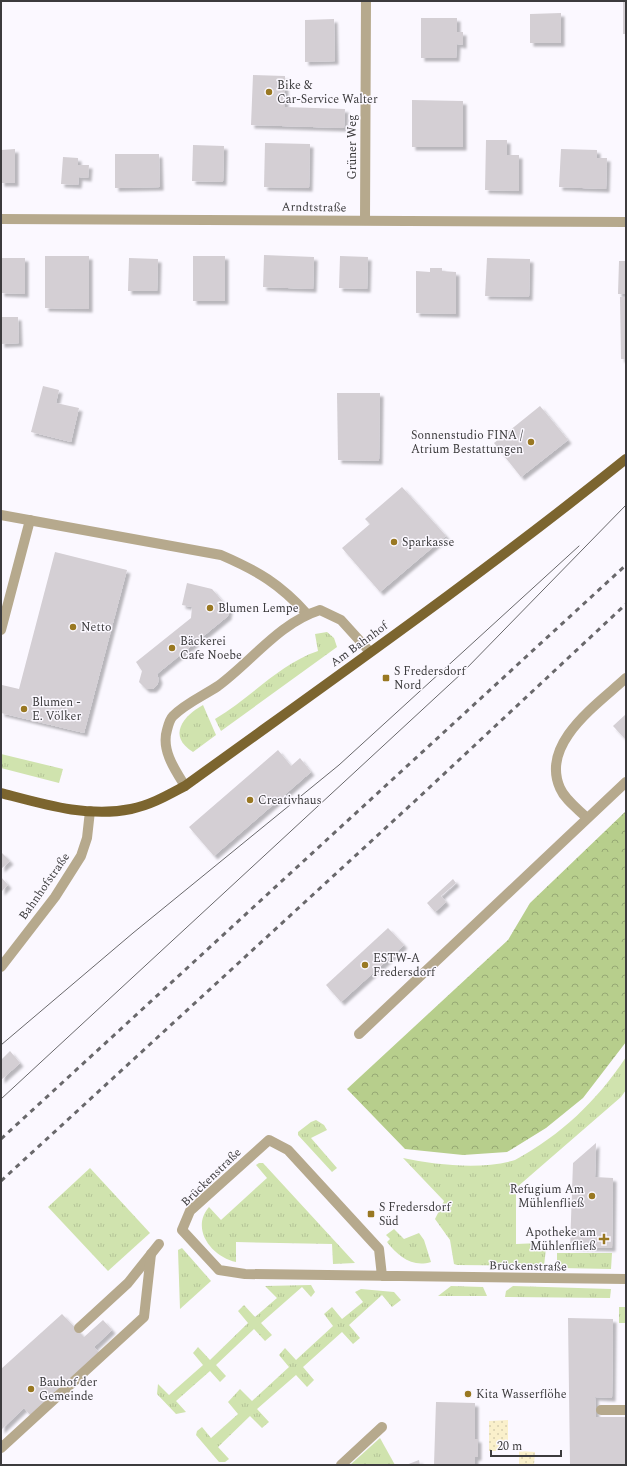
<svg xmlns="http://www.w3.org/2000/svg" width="627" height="1466" viewBox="0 0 627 1466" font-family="Spectral,serif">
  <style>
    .grass { fill: url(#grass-tufts) }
    .forest { fill: url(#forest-crowns) }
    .sand { fill: url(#sand-dots) }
    .building { fill: #d4cfd4; filter: url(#shadow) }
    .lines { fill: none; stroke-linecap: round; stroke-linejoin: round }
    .minor { stroke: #b6a98d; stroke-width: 10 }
    .major { stroke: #7c652f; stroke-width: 10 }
    .tram { stroke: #69686b; stroke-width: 1 }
    .rail { stroke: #69686b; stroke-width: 3; stroke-dasharray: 5 5; stroke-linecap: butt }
    .poi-dot { fill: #997822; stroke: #fbf8ff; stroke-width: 1.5 }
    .labels { text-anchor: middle; stroke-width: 3; stroke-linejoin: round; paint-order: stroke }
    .poi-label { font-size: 12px; fill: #3c3b3d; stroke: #fbf8ff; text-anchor: start }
    .street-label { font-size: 12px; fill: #3c3b3d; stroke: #fbf8ff }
  </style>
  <defs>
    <pattern id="grass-tufts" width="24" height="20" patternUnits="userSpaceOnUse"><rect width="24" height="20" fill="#d0e3ae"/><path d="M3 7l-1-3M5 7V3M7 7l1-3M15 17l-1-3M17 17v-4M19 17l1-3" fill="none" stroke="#b4c497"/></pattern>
    <pattern id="forest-crowns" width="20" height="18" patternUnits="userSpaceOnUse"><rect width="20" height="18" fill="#b7ce8c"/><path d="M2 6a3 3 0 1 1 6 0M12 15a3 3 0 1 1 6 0" fill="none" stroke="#96a874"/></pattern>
    <pattern id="sand-dots" width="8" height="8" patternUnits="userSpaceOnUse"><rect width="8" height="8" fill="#faf0cb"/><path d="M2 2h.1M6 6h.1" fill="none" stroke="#d7cfaf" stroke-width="1.8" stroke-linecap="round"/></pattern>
    <filter id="shadow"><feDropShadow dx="3.5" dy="3.5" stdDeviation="1" flood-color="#0004"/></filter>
  </defs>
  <rect width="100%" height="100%" fill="#fbf8ff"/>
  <g class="grass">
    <path d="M327,632L334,638L337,647L221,731L215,719C251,698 279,664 318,651L315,634Z"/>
    <path d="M203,705L216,735L193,752C167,736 183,716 203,705Z"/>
    <polygon points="1,754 63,769 59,783 1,768"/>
    <path d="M626,1057V1090L621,1097L516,1188V1244L540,1243V1248H546L544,1266L457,1265L454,1264L450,1240L435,1219L444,1201L403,1158C436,1165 482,1170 515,1160C561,1135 597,1101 626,1057Z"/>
    <polygon points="316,1120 324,1125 327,1130 311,1138 337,1168 332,1172 298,1135 298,1132 311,1122"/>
    <path d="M259,1163H263L355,1263L333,1264L332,1244L236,1242V1262C212,1257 190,1229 209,1207L221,1220L267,1178L256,1165Z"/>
    <polygon points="90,1168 150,1233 108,1271 48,1207"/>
    <path d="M394,1229L404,1239L419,1233L424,1240L431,1262C412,1268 398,1256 387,1242L390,1239L386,1235Z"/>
    <polygon points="182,1248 211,1281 180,1309 178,1250"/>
    <polygon points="557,1253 612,1253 611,1269 561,1268 557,1262"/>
    <polygon points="311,1285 315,1292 311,1297 302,1287 261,1323 272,1335 265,1341 254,1329 216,1365 226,1376 220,1382 210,1371 176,1401 186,1412 176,1414 157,1394 158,1384 169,1395 203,1365 193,1353 198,1347 210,1360 248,1323 238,1311 244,1305 255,1317 277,1298 265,1286"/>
    <polygon points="451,1286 483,1287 487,1296 438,1296"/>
    <polygon points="513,1286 611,1289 610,1298 505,1297 506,1291"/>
    <polygon points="361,1289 394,1292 401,1300 392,1307 382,1295 349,1325 360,1338 353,1344 342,1332 303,1367 314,1380 307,1387 296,1375 257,1409 269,1422 262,1428 250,1416 218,1447 229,1459 225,1462 219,1462 196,1435 197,1431 202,1427 211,1438 238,1414 228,1402 240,1389 252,1401 289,1367 279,1355 285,1348 296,1360 333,1326 324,1314 332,1307 342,1319 363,1302 355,1292"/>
    <rect x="619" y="1307" width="7" height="16"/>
    <polygon points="380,1438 395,1465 350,1465"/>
  </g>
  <polygon class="forest" points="626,811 626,1042 583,1098 546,1128 507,1152 463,1155 405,1149 347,1089 508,940 530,903"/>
  <g class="sand">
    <polygon points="508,1420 508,1451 489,1451 489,1421"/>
    <polygon points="519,1451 535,1452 534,1465 519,1465"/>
  </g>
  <g class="building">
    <rect x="623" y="1" width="3" height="33"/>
    <polygon points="561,13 561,43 530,43 530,14"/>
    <polygon points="421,18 457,18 457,32 463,32 463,45 457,44 456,58 421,58"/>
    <polygon points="334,19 335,61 305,62 305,20"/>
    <polygon points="253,75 285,76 285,107 345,109 344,128 251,125"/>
    <polygon points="412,100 463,101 463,147 412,147"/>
    <polygon points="486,140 507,140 507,155 519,155 519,191 485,190"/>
    <polygon points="265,143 310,144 309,188 264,187"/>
    <polygon points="193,145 224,146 223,182 192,181"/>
    <polygon points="15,149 15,183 1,183 1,150"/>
    <polygon points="561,149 597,150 597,158 607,158 606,189 559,187"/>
    <polygon points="115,154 159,154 160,187 115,188"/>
    <polygon points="63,157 78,158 78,165 89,165 88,178 79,177 78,185 61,184"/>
    <polygon points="264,255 314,257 313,289 263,287"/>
    <polygon points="45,256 89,256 89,309 45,308"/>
    <rect x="193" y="256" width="32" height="45"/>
    <polygon points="340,256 368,257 367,289 339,288"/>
    <polygon points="1,258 25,258 25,294 1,293"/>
    <polygon points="129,258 158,259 157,291 128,291"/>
    <polygon points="487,258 530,259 529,297 485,296"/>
    <polygon points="619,261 626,261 626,294 618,294"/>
    <polygon points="430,268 442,268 442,271 456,272 456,314 416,313 416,271 430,272"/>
    <polygon points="620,297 626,297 626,359 621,359"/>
    <polygon points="1,317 18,317 19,343 1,344"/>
    <polygon points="43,386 59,390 56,403 79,408 71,442 31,432"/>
    <polygon points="337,393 380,393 379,461 338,460"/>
    <polygon points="540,406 568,440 521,477 494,443"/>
    <polygon points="402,487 446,536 380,592 342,548 370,524 365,519"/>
    <polygon points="55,552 127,570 84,733 1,713 2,685 19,689"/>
    <polygon points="187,583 212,589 229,609 228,616 157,674 159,680 157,685 153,689 146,689 139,682 142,671 136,662 191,618 192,607 182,605"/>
    <polygon points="626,714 626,740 613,726"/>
    <polygon points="278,750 291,766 300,758 311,772 214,856 189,827"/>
    <polygon points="1,852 10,861 1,869"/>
    <polygon points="1,877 8,885 1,892"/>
    <polygon points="453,879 456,883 441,896 446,902 435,912 427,903"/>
    <polygon points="388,928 404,945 341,1002 326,985"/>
    <polygon points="10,1051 20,1063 1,1080 1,1060"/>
    <polygon points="596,1143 595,1177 613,1178 612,1248 570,1247 573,1163"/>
    <polygon points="62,1314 84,1337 103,1320 112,1330 94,1347 100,1354 31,1416 24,1408 1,1430 1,1369"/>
    <polygon points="568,1318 613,1319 612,1398 595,1397 596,1417 626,1417 626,1465 570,1465"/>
    <polygon points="436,1402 475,1403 475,1439 478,1439 478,1457 475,1457 475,1465 434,1465"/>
    <polygon points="419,1460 420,1465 406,1465"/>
  </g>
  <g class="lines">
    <g class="minor">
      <polyline points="1,219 626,222"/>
      <polyline points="365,220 366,1"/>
      <path d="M1,515L221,555C258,571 280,584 307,614"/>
      <polyline points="1,630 30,520"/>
      <path d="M185,786C175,770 161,750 167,730C168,726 170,719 173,716C186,703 203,696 218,686C252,661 279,623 320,610L341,620L370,652"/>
      <path d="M587,818C578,809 565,800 560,788C540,743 598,704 626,678"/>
      <polyline points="1,967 55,897 81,856 87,838 90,811"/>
      <polyline points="359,1034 626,782"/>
      <polyline points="382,1276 379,1249 288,1150 269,1140 190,1211 182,1230 219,1270 245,1274 626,1279"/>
      <polyline points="79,1328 128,1283 159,1244"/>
      <polyline points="601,1410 626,1410"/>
      <polyline points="1,1448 144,1317 151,1254"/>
      <polyline points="341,1465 382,1427"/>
    </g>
    <path class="major" d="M1,793C43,804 88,818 131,809C151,805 168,795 185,786C333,679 483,574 626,459"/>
    <g class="tram">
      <polyline points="1,1045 133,933 339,765 579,546"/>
      <polyline points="1,1099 462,673 626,505"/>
    </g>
    <g class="rail">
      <polyline points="1,1139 626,565"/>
      <polyline points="1,1181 415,801 626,604"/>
    </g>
  </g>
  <g class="poi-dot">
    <circle cx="269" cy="92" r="4"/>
    <circle cx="531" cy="442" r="4"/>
    <circle cx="394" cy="542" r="4"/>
    <circle cx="210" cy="608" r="4"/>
    <circle cx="73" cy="627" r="4"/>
    <circle cx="172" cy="648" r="4"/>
    <rect x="382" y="674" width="8" height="8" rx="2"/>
    <circle cx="24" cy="709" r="4"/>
    <circle cx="250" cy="800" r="4"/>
    <circle cx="365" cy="965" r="4"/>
    <circle cx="592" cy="1196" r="4"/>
    <rect x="367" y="1210" width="8" height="8" rx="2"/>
    <path d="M602 1233h4v4h4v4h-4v4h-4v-4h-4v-4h4z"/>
    <circle cx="31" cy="1389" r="4"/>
    <circle cx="468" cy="1394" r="4"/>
  </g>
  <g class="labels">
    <g class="poi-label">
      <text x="277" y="89">Bike &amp;<tspan x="277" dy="14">Car-Service Walter</tspan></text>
      <text x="523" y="439" text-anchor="end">Sonnenstudio FINA /<tspan x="523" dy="14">Atrium Bestattungen</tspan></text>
      <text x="402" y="546">Sparkasse</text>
      <text x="218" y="612">Blumen Lempe</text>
      <text x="81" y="631">Netto</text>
      <text x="180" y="645">Bäckerei<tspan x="180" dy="14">Cafe Noebe</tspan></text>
      <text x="394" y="675">S Fredersdorf<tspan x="394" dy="14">Nord</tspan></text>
      <text x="32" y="706">Blumen -<tspan x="32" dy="14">E. Völker</tspan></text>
      <text x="258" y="804">Creativhaus</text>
      <text x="373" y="962">ESTW-A<tspan x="373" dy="14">Fredersdorf</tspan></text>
      <text x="584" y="1193" text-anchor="end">Refugium Am<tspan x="584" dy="14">Mühlenfließ</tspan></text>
      <text x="379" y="1211">S Fredersdorf<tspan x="379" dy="14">Süd</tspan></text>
      <text x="596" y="1236" text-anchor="end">Apotheke am<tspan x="596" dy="14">Mühlenfließ</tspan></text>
      <text x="39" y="1386">Bauhof der<tspan x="39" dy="14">Gemeinde</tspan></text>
      <text x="476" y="1398">Kita Wasserflöhe</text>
    </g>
    <g class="street-label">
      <text transform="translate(352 147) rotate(-90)" y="4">Grüner Weg</text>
      <text transform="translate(314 207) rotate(1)" y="4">Arndtstraße</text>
      <text transform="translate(359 644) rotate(-36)" y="4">Am Bahnhof</text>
      <text transform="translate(44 886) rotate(-55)" y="4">Bahnhofstraße</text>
      <text transform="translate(211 1177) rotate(-44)" y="4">Brückenstraße</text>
      <text transform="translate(528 1266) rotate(1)" y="4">Brückenstraße</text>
    </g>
  </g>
  <rect width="627" height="1466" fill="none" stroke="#3c3b3d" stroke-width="4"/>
  <path d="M491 1450v6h70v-6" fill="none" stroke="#3c3b3d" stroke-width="2"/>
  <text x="497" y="1450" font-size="12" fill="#3c3b3d" stroke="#fbf8ff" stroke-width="3" paint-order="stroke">20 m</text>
</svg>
